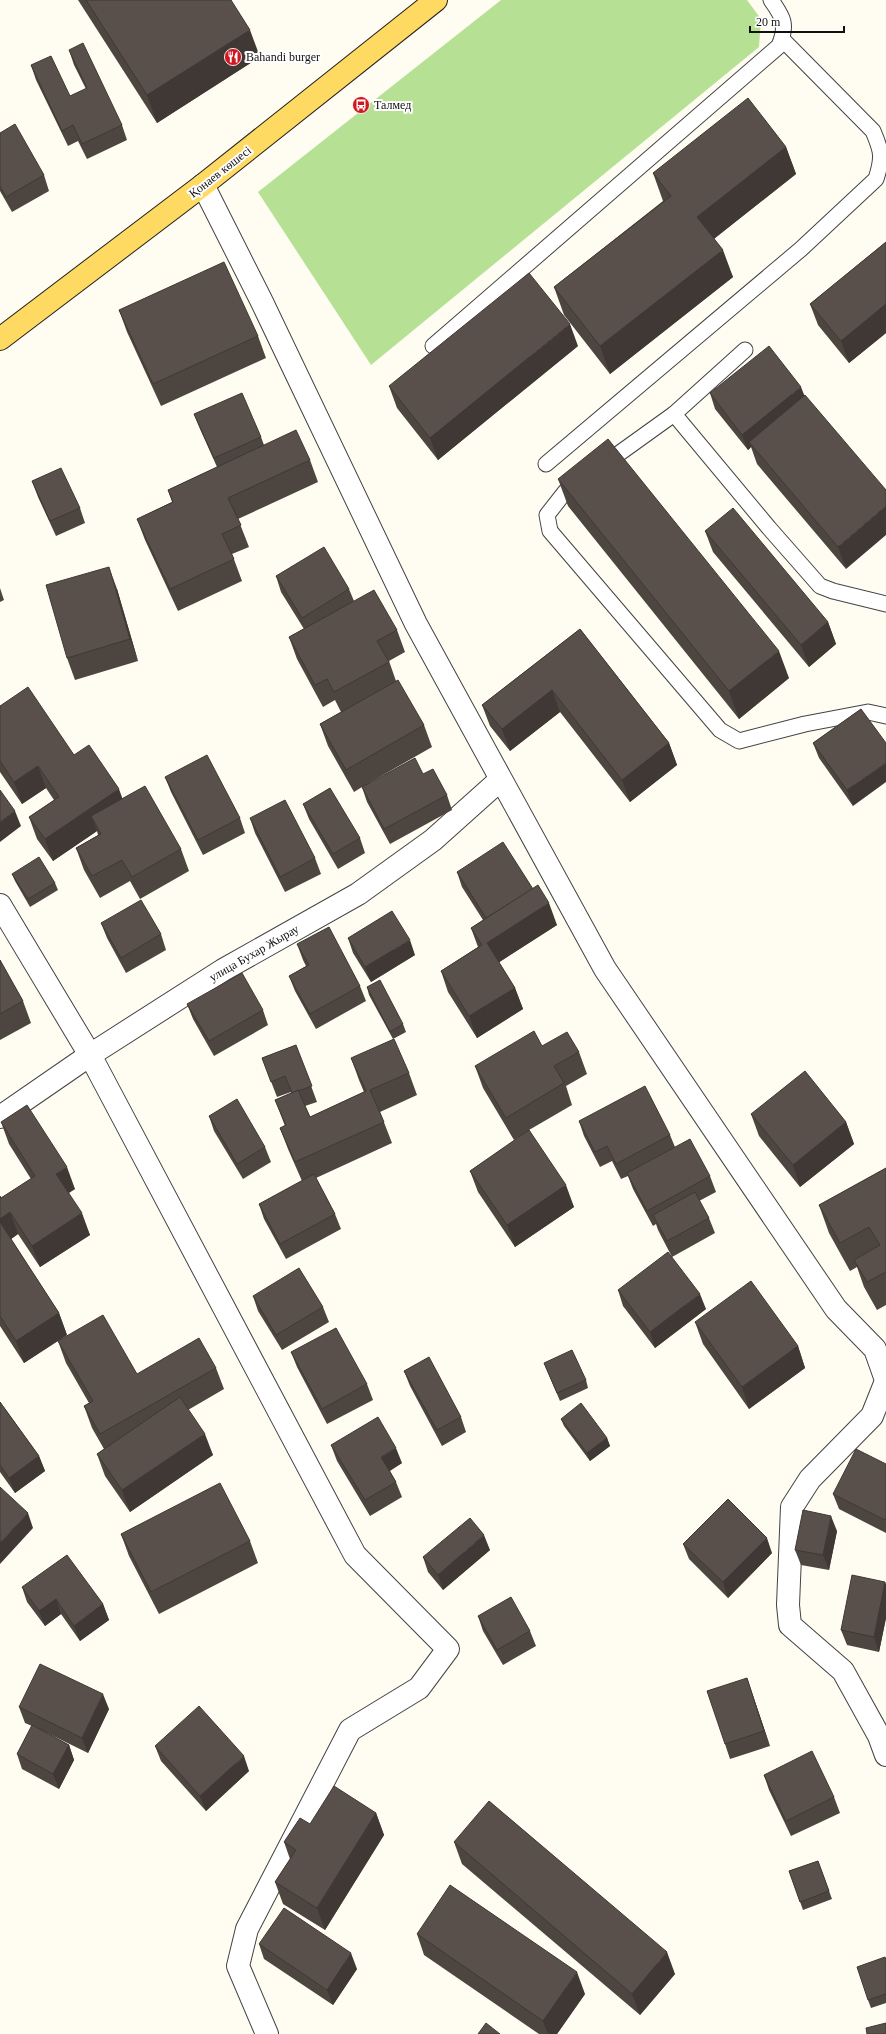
<svg xmlns="http://www.w3.org/2000/svg" width="886" height="2034" viewBox="0 0 886 2034" font-family="Georgia,serif">
  <style>
    .forest { fill: #b6e195 }
    .lines { fill: none; stroke-linecap: round; stroke-linejoin: round }
    .lane-casing { stroke: #434343; stroke-width: 17 }
    .street-casing { stroke: #434343; stroke-width: 24 }
    .primary-casing { stroke: #212121; stroke-width: 24 }
    .lane { stroke: #fff; stroke-width: 15 }
    .street { stroke: #fff; stroke-width: 22 }
    .primary { stroke: #ffda62; stroke-width: 22 }
    .wall { fill: #4d4540 }
    .shaded-wall { fill: #3f3834 }
    .building { fill: #5a504b; stroke: #3f3834 }
    .labels { text-anchor: middle; stroke-width: 4; stroke-linejoin: round; paint-order: stroke }
    .poi-label { font-size: 12px; fill: #101010; stroke: #fff; text-anchor: start }
    .street-label { font-size: 12px; fill: #101010; stroke: #fff }
  </style>
  <rect width="100%" height="100%" fill="#fffdf2"/>
  <polygon class="forest" points="501,0 747,0 761,19 759,47 371,365 258,192"/>
  <g class="lines">
    <g class="lane-casing">
      <g id="lane">
        <path d="M433,346L779,46C788,24 783,17 771,0"/>
        <polyline points="674,414 769,528 820,586 833,591 886,604"/>
        <path d="M546,464L801,249L876,179C883,157 882,152 873,131L782,39"/>
        <polyline points="603,465 674,414 745,350"/>
        <polyline points="579,482 565,492 547,515 550,531 720,730 739,741 805,724 868,712 886,716"/>
      </g>
    </g>
    <g class="street-casing">
      <g id="street">
        <polyline points="203,185 261,300 416,624 605,969 836,1309 875,1349 886,1380"/>
        <polyline points="0,905 90,1055 355,1555 448,1649 419,1688 350,1730 247,1929 238,1966 267,2034"/>
        <polyline points="0,1117 90,1055 223,970 358,894 433,840 500,780"/>
        <polyline points="886,1381 872,1416 810,1479 792,1507 788,1605 790,1625 843,1671 879,1736 886,1755"/>
      </g>
    </g>
    <g class="primary-casing">
      <polyline id="primary" points="0,339 203,185 436,0"/>
    </g>
    <use href="#lane" class="lane"/>
    <use href="#street" class="street"/>
    <use href="#primary" class="primary"/>
  </g>
  <g class="wall">
    <polygon points="78,0 231,0 260,57 157,123"/>
    <polygon points="69,50 122,125 127,140 87,159 78,141 68,146 36,80 31,65 70,96 86,89 74,65"/>
    <polygon points="0,133 44,175 49,191 12,212 0,191"/>
    <polygon points="786,147 796,174 714,239 733,277 610,374 564,315 554,287 663,201 653,173"/>
    <polygon points="886,242 886,333 849,363 818,325 810,304"/>
    <polygon points="119,310 258,336 266,358 161,406 127,332"/>
    <polygon points="578,346 438,460 397,408 389,386"/>
    <polygon points="710,393 804,395 846,569 757,464 751,447 748,450 715,409"/>
    <polygon points="194,414 261,437 264,445 310,460 318,482 238,519 249,547 232,554 242,581 178,611 145,540 137,519 172,502 168,490 217,467 200,429"/>
    <polygon points="558,479 789,678 739,719 568,506"/>
    <polygon points="32,481 80,508 85,523 56,536 38,497"/>
    <polygon points="705,531 828,622 836,644 809,667 713,552"/>
    <polygon points="276,576 349,589 354,601 397,630 405,652 389,661 396,681 424,725 432,747 369,783 423,774 447,795 452,810 390,844 367,802 362,787 354,792 328,746 320,724 341,712 335,700 323,707 297,659 289,637 304,629 281,592"/>
    <polygon points="0,588 4,600 0,602"/>
    <polygon points="117,589 138,661 75,680 67,658"/>
    <polygon points="580,629 669,743 677,765 630,802 560,712 510,751 490,726 482,705"/>
    <polygon points="0,706 74,755 122,798 181,849 189,871 140,899 130,881 100,898 84,870 76,848 98,835 97,831 53,861 37,839 29,817 54,800 46,788 22,804 0,772"/>
    <polygon points="861,709 853,806 819,758 813,743"/>
    <polygon points="165,777 240,818 245,833 203,855 171,792"/>
    <polygon points="303,804 360,838 365,853 338,869 309,819"/>
    <polygon points="250,818 315,858 321,874 285,892 255,833"/>
    <polygon points="457,872 533,889 557,925 499,962 515,988 523,1009 477,1038 448,992 441,971 478,947 471,928 483,920 462,887"/>
    <polygon points="12,874 55,883 58,890 30,907 15,881"/>
    <polygon points="101,923 161,934 166,950 126,973 107,938"/>
    <polygon points="348,938 415,955 371,982 353,953"/>
    <polygon points="297,944 360,986 366,1001 316,1029 295,991 289,976 306,966 303,960"/>
    <polygon points="0,960 23,1001 31,1023 0,1040"/>
    <polygon points="367,987 403,1024 406,1032 393,1039 369,995"/>
    <polygon points="187,1004 263,1010 268,1025 214,1056 193,1019"/>
    <polygon points="296,1045 317,1102 305,1106 310,1117 364,1092 359,1080 351,1058 409,1073 417,1095 380,1112 392,1143 316,1178 335,1214 341,1229 286,1259 264,1219 259,1204 302,1181 288,1149 280,1128 285,1126 275,1100 291,1093 291,1092 277,1097 262,1058"/>
    <polygon points="542,1046 579,1052 587,1074 566,1086 572,1105 529,1130 574,1207 515,1247 478,1192 470,1171 527,1132 514,1140 483,1088 475,1066"/>
    <polygon points="751,1114 846,1122 854,1144 800,1187 759,1136"/>
    <polygon points="209,1116 265,1147 271,1162 243,1179 214,1131"/>
    <polygon points="579,1121 670,1135 675,1147 710,1176 716,1192 699,1201 709,1218 715,1233 672,1257 658,1230 656,1224 653,1226 633,1189 628,1176 621,1179 612,1161 600,1167 584,1136"/>
    <polygon points="1,1122 75,1189 69,1193 90,1235 40,1267 18,1234 11,1239 59,1313 67,1335 24,1363 0,1326 0,1196 1,1198 31,1179 9,1144"/>
    <polygon points="886,1168 886,1305 877,1310 864,1287 857,1267 850,1271 829,1233 819,1205"/>
    <polygon points="618,1290 706,1309 655,1348 623,1306"/>
    <polygon points="253,1296 323,1307 329,1322 282,1350 258,1311"/>
    <polygon points="695,1322 798,1346 805,1368 749,1409 703,1344"/>
    <polygon points="58,1341 137,1374 216,1368 224,1389 188,1410 213,1455 130,1512 105,1476 97,1454 104,1449 92,1428 84,1406 89,1403 66,1363"/>
    <polygon points="291,1352 367,1384 373,1400 327,1424 297,1367"/>
    <polygon points="544,1363 586,1380 588,1388 560,1401"/>
    <polygon points="404,1371 461,1417 466,1432 442,1446 410,1386"/>
    <polygon points="0,1402 39,1456 45,1471 15,1493 0,1472"/>
    <polygon points="561,1419 607,1438 610,1446 590,1461 564,1426"/>
    <polygon points="331,1445 402,1463 390,1471 396,1482 402,1497 370,1516 337,1461"/>
    <polygon points="886,1464 886,1533 839,1509 833,1494"/>
    <polygon points="837,1531 829,1570 801,1565 795,1550"/>
    <polygon points="121,1534 250,1541 258,1563 159,1614 129,1556"/>
    <polygon points="683,1544 772,1553 728,1598 689,1559"/>
    <polygon points="490,1550 443,1590 428,1572 423,1557"/>
    <polygon points="885,1582 886,1585 886,1618 879,1652 847,1645 841,1630"/>
    <polygon points="22,1587 103,1604 109,1620 80,1641 61,1614 45,1626 27,1602"/>
    <polygon points="478,1616 530,1631 536,1646 503,1665 483,1631"/>
    <polygon points="747,1678 770,1746 730,1759 725,1744"/>
    <polygon points="19,1707 109,1709 88,1753 43,1731 69,1745 74,1760 59,1789 22,1769 17,1754 32,1726 25,1723"/>
    <polygon points="155,1746 249,1771 206,1811 161,1761"/>
    <polygon points="764,1775 834,1797 840,1813 791,1836 769,1790"/>
    <polygon points="376,1813 384,1835 325,1930 283,1904 275,1882 290,1859 284,1842 310,1824"/>
    <polygon points="454,1842 675,1974 640,2015 462,1864"/>
    <polygon points="818,1861 832,1899 803,1910 789,1871"/>
    <polygon points="417,1934 585,1994 557,2034 539,2034 424,1955"/>
    <polygon points="259,1944 357,1969 333,2005 264,1959"/>
    <polygon points="886,1960 886,2003 871,2008 868,2000"/>
  </g>
  <g class="shaded-wall">
    <polygon points="250,30 260,57 157,123 147,95"/>
    <polygon points="786,147 796,174 707,244 697,217"/>
    <polygon points="723,250 733,277 610,374 600,346"/>
    <polygon points="886,304 886,333 849,363 841,341"/>
    <polygon points="570,324 578,346 438,460 430,438"/>
    <polygon points="801,387 807,402 749,442 751,447 748,450 742,435"/>
    <polygon points="886,506 886,535 846,569 838,547"/>
    <polygon points="109,567 117,589 138,661 130,639"/>
    <polygon points="828,622 836,644 809,667 801,645"/>
    <polygon points="779,651 789,678 739,719 729,691"/>
    <polygon points="552,690 560,712 510,751 502,729"/>
    <polygon points="669,743 677,765 630,802 622,780"/>
    <polygon points="886,763 886,782 853,806 847,790"/>
    <polygon points="38,766 46,788 22,804 14,782"/>
    <polygon points="119,789 127,811 91,816 97,831 53,861 45,839"/>
    <polygon points="15,811 21,826 0,842 0,822"/>
    <polygon points="549,903 557,925 495,965 487,943"/>
    <polygon points="410,940 415,955 371,982 365,967"/>
    <polygon points="515,988 523,1009 477,1038 469,1016"/>
    <polygon points="846,1122 854,1144 800,1187 793,1165"/>
    <polygon points="67,1167 75,1189 64,1195 56,1174"/>
    <polygon points="566,1185 574,1207 515,1247 507,1225"/>
    <polygon points="10,1212 18,1234 7,1242 0,1224 0,1219"/>
    <polygon points="82,1213 90,1235 40,1267 32,1246"/>
    <polygon points="700,1294 706,1309 655,1348 650,1332"/>
    <polygon points="59,1313 67,1335 24,1363 16,1341"/>
    <polygon points="798,1346 805,1368 749,1409 742,1387"/>
    <polygon points="205,1434 213,1455 130,1512 122,1490"/>
    <polygon points="607,1438 610,1446 590,1461 587,1453"/>
    <polygon points="396,1448 402,1463 387,1472 381,1457"/>
    <polygon points="39,1456 45,1471 15,1493 9,1478"/>
    <polygon points="28,1513 33,1528 0,1564 0,1543"/>
    <polygon points="831,1516 837,1531 829,1570 823,1555"/>
    <polygon points="484,1535 490,1550 443,1590 438,1575"/>
    <polygon points="767,1538 772,1553 728,1598 723,1582"/>
    <polygon points="885,1582 886,1585 886,1618 879,1652 874,1637"/>
    <polygon points="56,1599 61,1614 45,1626 39,1611"/>
    <polygon points="103,1604 109,1620 80,1641 74,1626"/>
    <polygon points="747,1678 752,1693 770,1746 764,1731"/>
    <polygon points="103,1694 109,1709 88,1753 82,1738"/>
    <polygon points="69,1745 74,1760 59,1789 53,1774"/>
    <polygon points="244,1756 249,1771 206,1811 200,1796"/>
    <polygon points="376,1813 384,1835 325,1930 317,1908"/>
    <polygon points="667,1952 675,1974 640,2015 632,1994"/>
    <polygon points="351,1953 357,1969 333,2005 327,1990"/>
    <polygon points="577,1972 585,1994 557,2034 548,2034 543,2021"/>
  </g>
  <g class="building">
    <polygon points="86,0 231,0 250,30 147,95"/>
    <polygon points="83,43 122,125 82,144 73,125 62,131 31,65 51,56 70,96 87,88 69,50"/>
    <polygon points="748,98 786,147 697,217 723,250 600,346 554,287 671,196 653,173"/>
    <polygon points="15,124 44,175 6,197 0,186 0,133"/>
    <polygon points="886,242 886,304 841,341 810,304"/>
    <polygon points="224,262 258,336 153,384 119,310"/>
    <polygon points="529,273 570,324 430,438 389,386"/>
    <polygon points="769,346 801,387 742,435 710,393"/>
    <polygon points="242,393 261,437 214,458 194,414"/>
    <polygon points="805,395 886,490 886,506 838,547 749,442"/>
    <polygon points="296,430 310,460 228,498 241,525 222,534 234,559 170,589 137,519 173,502 168,490"/>
    <polygon points="608,439 779,651 729,691 558,479"/>
    <polygon points="61,468 80,508 50,521 32,481"/>
    <polygon points="733,508 828,622 801,645 705,531"/>
    <polygon points="324,547 349,589 302,618 276,576"/>
    <polygon points="109,567 130,639 67,658 46,585"/>
    <polygon points="374,590 397,630 377,641 389,662 334,692 327,679 315,685 289,637"/>
    <polygon points="580,629 669,743 622,780 552,690 502,729 482,705"/>
    <polygon points="398,680 424,725 346,770 320,724"/>
    <polygon points="28,687 74,755 89,745 119,789 45,839 29,817 59,797 38,766 14,782 0,761 0,706"/>
    <polygon points="861,709 886,743 886,763 847,790 813,743"/>
    <polygon points="207,755 240,818 198,840 165,777"/>
    <polygon points="415,758 423,774 433,769 447,795 384,829 362,787"/>
    <polygon points="145,786 181,849 132,877 122,860 92,876 76,848 101,834 91,816"/>
    <polygon points="330,788 360,838 333,854 303,804"/>
    <polygon points="0,790 15,811 0,822"/>
    <polygon points="285,800 315,858 280,877 250,818"/>
    <polygon points="503,842 533,889 486,918 457,872"/>
    <polygon points="39,857 55,883 28,899 12,874"/>
    <polygon points="538,885 549,903 487,943 515,988 469,1016 441,971 482,945 471,928"/>
    <polygon points="141,900 161,934 121,958 101,923"/>
    <polygon points="392,911 410,940 365,967 348,938"/>
    <polygon points="329,927 360,986 310,1014 289,976 309,965 297,944"/>
    <polygon points="0,960 23,1001 0,1014"/>
    <polygon points="242,973 263,1010 209,1041 187,1004"/>
    <polygon points="380,980 403,1024 390,1032 367,987"/>
    <polygon points="534,1031 542,1046 567,1032 579,1052 554,1066 564,1083 506,1118 475,1066"/>
    <polygon points="394,1039 409,1073 370,1090 384,1122 295,1162 280,1128 286,1125 275,1100 298,1090 310,1117 366,1091 351,1058"/>
    <polygon points="296,1045 312,1086 298,1091 298,1090 292,1093 285,1076 271,1082 262,1058"/>
    <polygon points="805,1071 846,1122 793,1165 751,1114"/>
    <polygon points="645,1086 670,1135 616,1164 607,1146 595,1152 579,1121"/>
    <polygon points="237,1099 265,1147 237,1164 209,1116"/>
    <polygon points="27,1105 67,1167 56,1174 82,1213 32,1246 10,1212 0,1219 0,1196 1,1198 35,1176 1,1122"/>
    <polygon points="529,1130 566,1185 507,1225 470,1171"/>
    <polygon points="690,1139 710,1176 647,1211 627,1173"/>
    <polygon points="886,1168 886,1272 867,1282 854,1260 880,1245 869,1227 840,1243 819,1205"/>
    <polygon points="314,1174 335,1214 280,1244 259,1204"/>
    <polygon points="695,1192 709,1218 667,1241 653,1215"/>
    <polygon points="0,1222 59,1313 16,1341 0,1316"/>
    <polygon points="668,1252 700,1294 650,1332 618,1290"/>
    <polygon points="299,1268 323,1307 276,1335 253,1296"/>
    <polygon points="751,1281 798,1346 742,1387 695,1322"/>
    <polygon points="103,1315 137,1374 199,1338 216,1368 100,1434 84,1406 93,1401 58,1341"/>
    <polygon points="336,1328 367,1384 322,1409 291,1352"/>
    <polygon points="572,1350 586,1380 557,1393 544,1363"/>
    <polygon points="429,1357 461,1417 437,1430 404,1371"/>
    <polygon points="180,1397 205,1434 122,1490 97,1454"/>
    <polygon points="0,1402 39,1456 9,1478 0,1465"/>
    <polygon points="581,1403 607,1438 587,1453 561,1419"/>
    <polygon points="378,1417 396,1448 381,1457 396,1482 365,1500 331,1445"/>
    <polygon points="856,1449 886,1464 886,1518 885,1520 833,1494"/>
    <polygon points="220,1483 250,1541 151,1592 121,1534"/>
    <polygon points="0,1487 28,1513 0,1543"/>
    <polygon points="728,1499 767,1538 723,1582 683,1544"/>
    <polygon points="803,1510 831,1516 823,1555 795,1550"/>
    <polygon points="470,1518 484,1535 438,1575 423,1557"/>
    <polygon points="67,1555 103,1604 74,1626 56,1599 39,1611 22,1587"/>
    <polygon points="852,1575 885,1582 874,1637 841,1630"/>
    <polygon points="511,1597 530,1631 497,1650 478,1616"/>
    <polygon points="40,1664 103,1694 82,1738 19,1707"/>
    <polygon points="747,1678 764,1731 725,1744 707,1691"/>
    <polygon points="199,1706 244,1756 200,1796 155,1746"/>
    <polygon points="32,1725 69,1745 53,1774 17,1754"/>
    <polygon points="812,1751 834,1797 786,1821 764,1775"/>
    <polygon points="334,1786 376,1813 317,1908 275,1882 296,1850 284,1842 300,1818 310,1824"/>
    <polygon points="489,1801 667,1952 632,1994 454,1842"/>
    <polygon points="818,1861 829,1891 800,1902 789,1871"/>
    <polygon points="450,1885 577,1972 543,2021 417,1934"/>
    <polygon points="284,1908 351,1953 327,1990 259,1944"/>
    <polygon points="885,1957 886,1960 886,1994 868,2000 857,1967"/>
    <polygon points="486,2023 500,2034 478,2034"/>
    <polygon points="886,2023 886,2034 867,2034 866,2028"/>
  </g>
  <defs>
    <g id="restaurant-disc" transform="scale(0.9)"><circle r="9.5" fill="#ce1921" stroke="#fff"/><path d="M-5-6h1v4h1v-4h1v4h1v-4h1v5L-1.5 .5V6h-2V.5L-5-1ZM5-6V6H3V1.5H1.5Q1.5-4 5-6Z" fill="#fff"/></g>
    <g id="bus-disc" transform="scale(0.9)"><circle r="9.5" fill="#ce1921" stroke="#fff"/><path d="M-5-6H5V4H4V6H2V4H-2V6H-4V4H-5ZM-3.5-4V0h7V-4ZM-3.5 1.2v1.5H-2V1.2ZM2 1.2v1.5H3.5V1.2Z" fill="#fff"/></g>
  </defs>
  <g fill-rule="evenodd">
    <use href="#restaurant-disc" x="233" y="57"/>
    <use href="#bus-disc" x="361" y="105"/>
  </g>
  <g class="labels">
    <g class="poi-label">
      <text x="246" y="61">Bahandi burger</text>
      <text x="374" y="109">Талмед</text>
    </g>
    <g class="street-label">
      <text transform="translate(220 172) rotate(-38)" y="4">Қонаев көшесі</text>
      <text transform="translate(254 953) rotate(-30)" y="4">улица Бухар Жырау</text>
    </g>
  </g>
  <path d="M750 26v6h94v-6" fill="none" stroke="#101010" stroke-width="2"/>
  <text x="756" y="26" font-size="12" fill="#101010" stroke="#ffffff" stroke-width="3" paint-order="stroke">20 m</text>
</svg>
